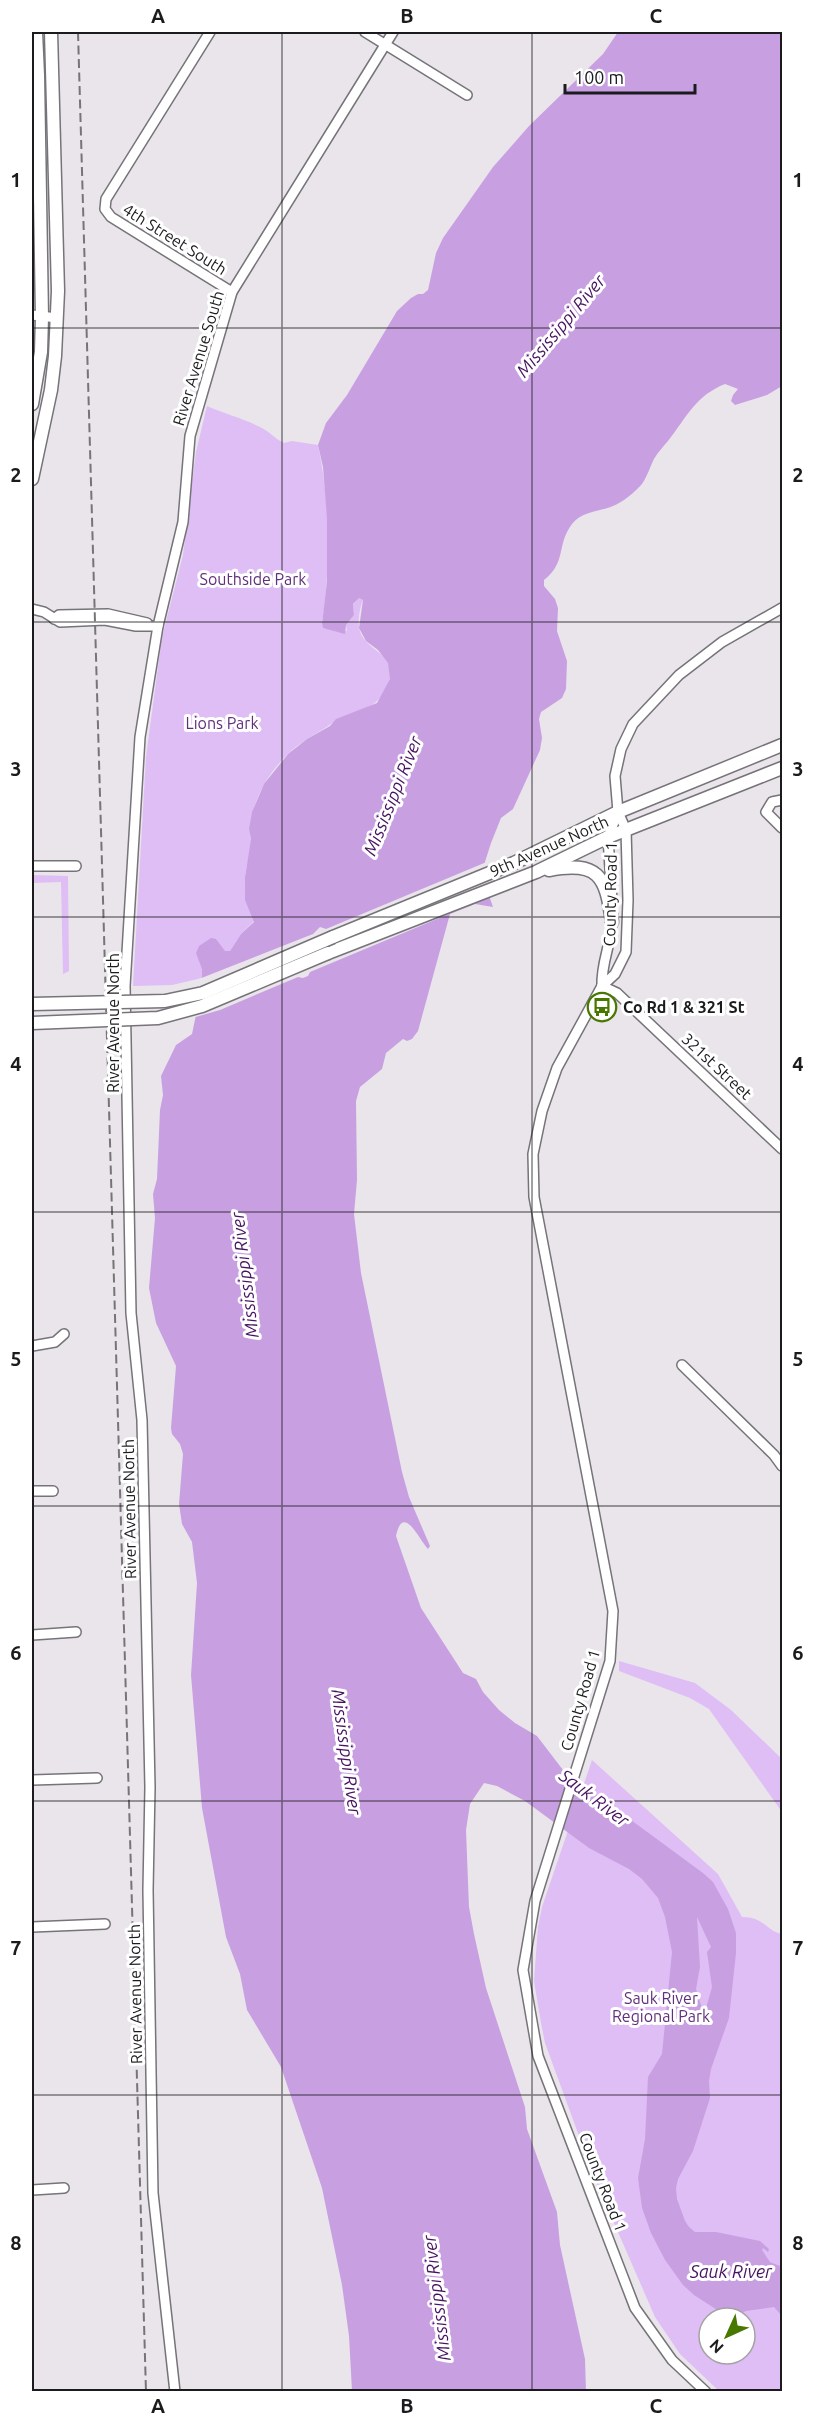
<svg xmlns="http://www.w3.org/2000/svg" width="814" height="2423" viewBox="0 0 814 2423" font-family="Ubuntu,sans-serif">
  <style>
    .green { fill: #dfbdf5; fill-rule: evenodd }
    .water { fill: #c8a0e2; fill-rule: evenodd }
    .pier { fill: #e9e5eb }
    .lines { fill: none; stroke-linecap: round; stroke-linejoin: round }
    .minor-casing { stroke: #767379; stroke-width: 12 }
    .major-casing { stroke: #767379; stroke-width: 15 }
    .minor { stroke: #fff; stroke-width: 9 }
    .major { stroke: #fff; stroke-width: 12 }
    .rail { stroke: #777478; stroke-width: 2; stroke-dasharray: 9 4.5; stroke-linecap: butt }
    .major-bridge-casing { stroke: #767379; stroke-width: 15; stroke-linecap: butt }
    .major-bridge { stroke: #fff; stroke-width: 12 }
    .grid { fill: none; stroke: #1b1a1c; stroke-width: 1.5; stroke-opacity: 0.55 }
    .labels { text-anchor: middle; stroke-width: 6; stroke-linejoin: round; paint-order: stroke }
    .street-label { font-size: 16px; fill: #1b1a1c; stroke: #fff }
    .park-label { font-size: 16px; fill: #612f7c; stroke: #fff }
    .poi-label { font-size: 16px; font-weight: bold; fill: #1b1a1c; stroke: #fff; text-anchor: start }
    .water-label { font-size: 18px; font-style: italic; fill: #471360; stroke: #fff }
    .neatline { fill: none; stroke: #1b1a1c; stroke-width: 2 }
    .grid-label { font-size: 20px; text-anchor: middle; font-weight: bold; fill: #1b1a1c }
  </style>
  <rect width="100%" height="100%" fill="#e9e5eb"/>
  <g class="green">
    <path d="M207,406C225,414 242,418 260,427C269,431 275,439 284,443L292,441L318,445C330,502 331,566 322,624L323,628L347,631L346,625L354,615L353,605L359,597L363,600C359,610 356,626 362,636C373,654 401,657 387,688C378,705 365,709 348,716C343,718 338,718 335,721C323,730 309,737 297,746C273,765 253,796 250,827C249,832 251,836 251,841C250,856 244,870 245,886C245,898 251,910 254,921L241,934L230,951H225L202,968V978L172,985L133,986L146,757L162,637L183,555L196,452Z"/>
    <polygon points="32,875 68,876 69,971 63,974 61,882 32,883"/>
    <polygon points="619,1661 695,1683 731,1710 782,1759 782,1812 709,1709 690,1698 619,1671"/>
    <path d="M592,1760L718,1874L742,1917C765,1917 767,1932 782,1934V2391H719L680,2354L655,2317L594,2177L545,2043L541,2023L534,1981L538,1927L542,1907ZM709,2318H745V2354H709Z"/>
  </g>
  <path class="water" d="M618,32H782V386L767,395L735,405L731,401L733,395L738,389L725,384C695,396 687,417 668,441C663,447 658,452 654,459C650,467 647,477 642,484C635,492 623,502 613,506C599,512 582,511 572,524C556,545 567,562 544,580V586L555,599L558,608L557,631L567,661L566,689L562,698L541,712L539,719L542,738L540,750L513,809L501,818L491,843L484,865L486,887L493,907L475,904L450,914L418,1031L412,1039L407,1041L403,1039L386,1053L382,1069L360,1087L356,1101L357,1180L354,1214L361,1273L402,1472L409,1497L430,1546L428,1549C420,1541 403,1502 396,1536L421,1608L463,1673L476,1679L483,1692L499,1710L515,1723L537,1736L563,1770L703,1873L713,1882L728,1909L736,1933V1953L729,2018L711,2069L709,2081L710,2098L693,2151L678,2179L676,2188L677,2199L685,2221L689,2227L695,2232H716L760,2241L769,2249L768,2252L763,2248L762,2250L770,2262L782,2267V2316L774,2307L746,2311L734,2316L725,2315L694,2295L683,2285L665,2260L651,2233L642,2208L638,2178L645,2139L648,2077L662,2054L672,1952L665,1917L658,1898L642,1879L629,1869L589,1848L525,1801L497,1786L484,1783L470,1804L466,1830L469,1907L474,1934L486,1988L525,2107L527,2129L557,2212L560,2245L585,2359L586,2391H352L349,2336L342,2285L322,2188L281,2067L247,2010L240,1974L226,1937L202,1808L191,1675L197,1583L192,1542L182,1524L179,1504L183,1454L180,1444L172,1434L171,1428L176,1366L156,1323L149,1288L155,1218L153,1194L157,1179L160,1110L163,1095L161,1076L176,1045L192,1034L202,986V969L196,953L199,946L211,938L216,939L225,951H230L241,934L254,922L245,900V877L251,839L249,829L252,812L264,784L288,754L307,739L330,726L336,719L377,703L390,679L388,663L378,650L366,641L359,628L363,600L359,598L353,604L354,615L346,625L345,634L323,628L322,624L327,581V519L323,467L318,445L326,423L347,395L397,311L411,298L418,294H423L428,290L436,253L443,238L493,167L529,126L603,54ZM697,1917L711,1947L707,1952L712,1987L704,2015L696,1989L700,1967Z"/>
  <polygon class="pier" points="489,861 487,880 492,896 310,972 308,976 303,978 298,977 220,1010 192,1018 199,979 313,934 320,927 326,929"/>
  <g class="lines">
    <g class="minor-casing">
      <g id="minor">
        <polyline points="210,32 106,199 105,209 111,217 232,292"/>
        <polyline points="365,32 467,95"/>
        <polyline points="32,315 57,318"/>
        <polyline points="32,609 44,612 60,622 105,620 136,626 158,626"/>
        <polyline points="54,619 59,615 108,614 147,623"/>
        <polyline points="782,800 772,802 766,812 782,828"/>
        <polyline points="32,866 76,866"/>
        <polyline points="612,901 608,837 618,812"/>
        <polyline points="602,986 617,993 782,1149"/>
        <path d="M602,986C601,961 612,944 612,918"/>
        <polyline points="32,1346 55,1342 64,1334"/>
        <polyline points="682,1365 774,1455 782,1466"/>
        <polyline points="32,1491 53,1491"/>
        <polyline points="32,1635 76,1632"/>
        <polyline points="32,1780 97,1778"/>
        <polyline points="32,1927 105,1924"/>
        <polyline points="32,2190 64,2188"/>
        <polyline points="175,2392 153,2193 148,1890 150,1787 142,1420 131,1313 125,986 140,737 158,626 183,522 190,436 232,292 393,32"/>
        <polyline points="706,2392 672,2360 635,2308 538,2056 523,1970 535,1901 610,1661 613,1611 534,1197 533,1154 542,1111 557,1068 602,986 615,974 626,952 628,900 626,830 618,812 615,776 621,749 633,724 679,675 722,642 782,608"/>
      </g>
    </g>
    <g class="major-casing">
      <g id="major">
        <polyline points="32,404 41,352 42,317 38,75 36,32"/>
        <polyline points="32,479 51,390 55,356 58,291 51,32"/>
        <path d="M549,870C598,861 606,875 612,922"/>
        <polyline points="333,937 514,863 618,812 782,745"/>
        <polyline points="328,953 536,872 608,837 782,768"/>
      </g>
    </g>
    <use href="#minor" class="minor"/>
    <use href="#major" class="major"/>
    <polyline class="rail" points="78,32 146,2392"/>
    <g class="major-bridge-casing">
      <g id="major-bridge">
        <polyline points="32,1004 165,1001 203,993 333,937"/>
        <polyline points="32,1023 158,1018 202,1006 328,953"/>
      </g>
    </g>
    <use href="#major-bridge" class="major-bridge"/>
  </g>
  <path class="grid" d="M282,32V2392M532,32V2392M32,328H782M32,622H782M32,917H782M32,1212H782M32,1506H782M32,1801H782M32,2095H782"/>
  <defs>
    <g id="bus-ring" transform="scale(1.5)"><circle r="9.5" fill="#fff" stroke="#487800" stroke-width="1.5"/><path d="M-5-6H5V4H4V6H2V4H-2V6H-4V4H-5ZM-3.5-4V0h7V-4ZM-3.5 1.2v1.5H-2V1.2ZM2 1.2v1.5H3.5V1.2Z" fill="#487800"/></g>
  </defs>
  <g fill-rule="evenodd">
    <use href="#bus-ring" x="602" y="1007"/>
  </g>
  <g class="labels">
    <g class="street-label">
      <text transform="translate(175 239) rotate(32)" y="6">4th Street South</text>
      <text transform="translate(198 358) rotate(-73)" y="6">River Avenue South</text>
      <text transform="translate(549 846) rotate(-24)" y="6">9th Avenue North</text>
      <text transform="translate(610 894) rotate(-89)" y="6">County Road 1</text>
      <text transform="translate(113 1023) rotate(-90)" y="6">River Avenue North</text>
      <text transform="translate(717 1066) rotate(43)" y="6">321st Street</text>
      <text transform="translate(129 1509) rotate(-91)" y="6">River Avenue North</text>
      <text transform="translate(580 1700) rotate(-74)" y="6">County Road 1</text>
      <text transform="translate(135 1994) rotate(-91)" y="6">River Avenue North</text>
      <text transform="translate(603 2182) rotate(69)" y="6">County Road 1</text>
    </g>
    <g class="park-label">
      <text x="253" y="585">Southside Park</text>
      <text x="222" y="729">Lions Park</text>
      <text x="661" y="2004">Sauk River<tspan x="661" dy="18">Regional Park</tspan></text>
    </g>
    <g class="poi-label">
      <text x="623" y="1013">Co Rd 1 &amp; 321 St</text>
    </g>
    <g class="water-label">
      <text transform="translate(561 326) rotate(-50)" y="6">Mississippi River</text>
      <text transform="translate(393 796) rotate(-68)" y="6">Mississippi River</text>
      <text transform="translate(245 1275) rotate(-97)" y="6">Mississippi River</text>
      <text transform="translate(346 1752) rotate(82)" y="6">Mississippi River</text>
      <text transform="translate(594 1798) rotate(37)" y="6">Sauk River</text>
      <text x="731" y="2278">Sauk River</text>
      <text transform="translate(437 2298) rotate(-97)" y="6">Mississippi River</text>
    </g>
  </g>
  <rect width="814" height="2423" fill="none" stroke="#ffffff" stroke-width="66"/>
  <g transform="translate(727 2336) rotate(225)"><circle r="28" fill="#ffffff" stroke="#a4a3a4" stroke-width="1.5"/>
  <path d="M0-4.5L10 22L0 15L-10 22Z" fill="#487800"/>
  <text y="-9" font-size="16" font-weight="bold" text-anchor="middle" fill="#1b1a1c">N</text>
  </g>
  <path d="M565 84v9h130v-9" fill="none" stroke="#1b1a1c" stroke-width="3"/>
  <text x="574" y="84" font-size="18" fill="#1b1a1c" stroke="#ffffff" stroke-width="4.5" paint-order="stroke">100 m</text>
  <rect x="33" y="33" width="748" height="2357" class="neatline"/>
  <g class="grid-label">
    <text x="158" y="23">A</text>
    <text x="407" y="23">B</text>
    <text x="656" y="23">C</text>
    <text x="16" y="187">1</text>
    <text x="798" y="187">1</text>
    <text x="16" y="482">2</text>
    <text x="798" y="482">2</text>
    <text x="16" y="776">3</text>
    <text x="798" y="776">3</text>
    <text x="16" y="1071">4</text>
    <text x="798" y="1071">4</text>
    <text x="16" y="1366">5</text>
    <text x="798" y="1366">5</text>
    <text x="16" y="1660">6</text>
    <text x="798" y="1660">6</text>
    <text x="16" y="1955">7</text>
    <text x="798" y="1955">7</text>
    <text x="16" y="2250">8</text>
    <text x="798" y="2250">8</text>
    <text x="158" y="2413">A</text>
    <text x="407" y="2413">B</text>
    <text x="656" y="2413">C</text>
  </g>
</svg>
